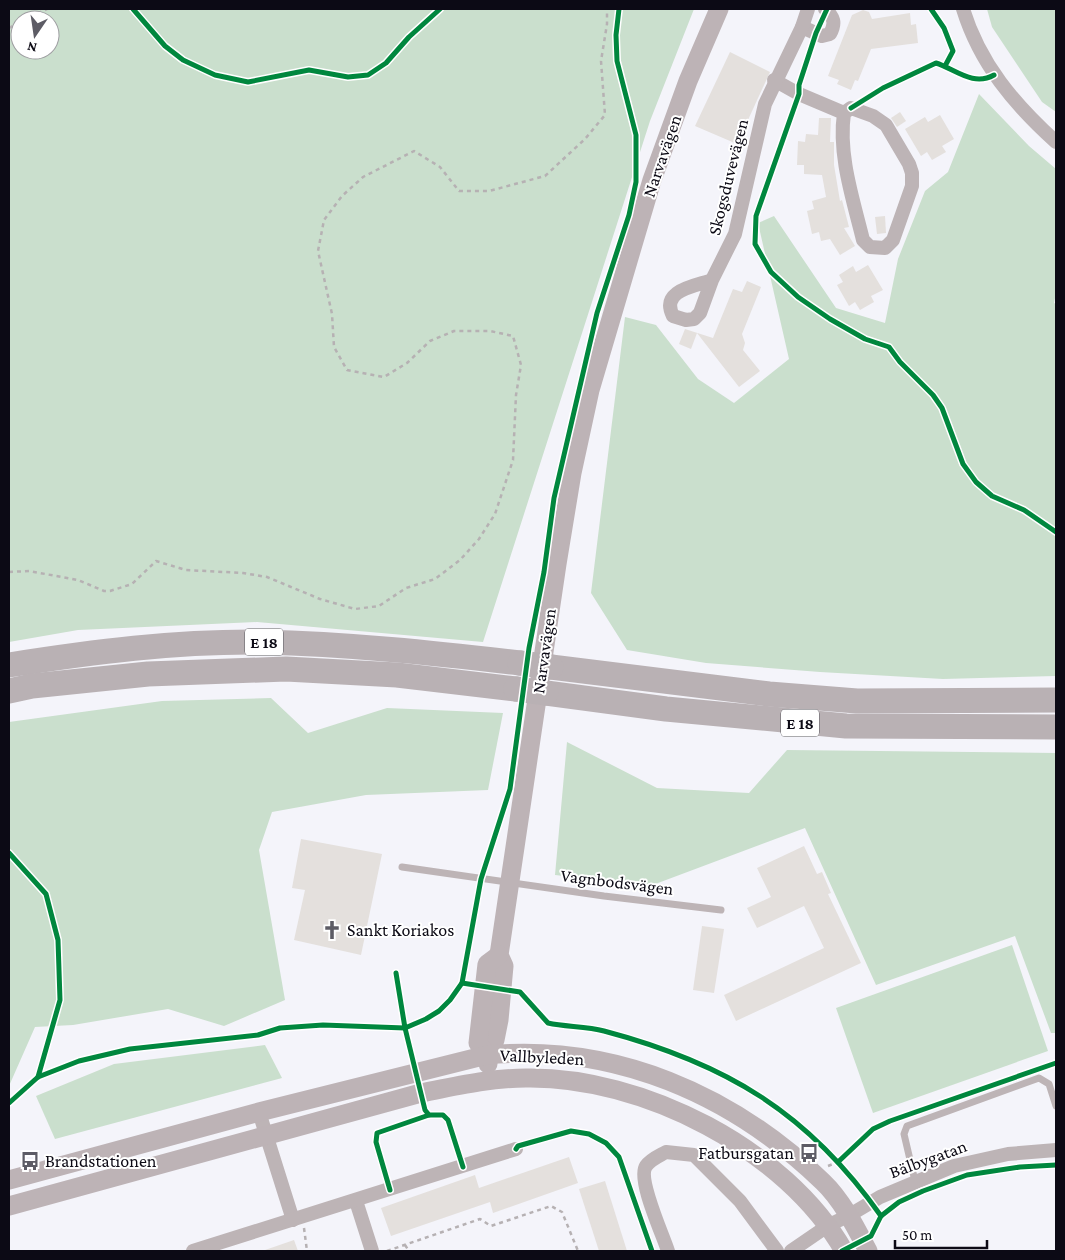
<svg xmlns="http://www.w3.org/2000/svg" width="1065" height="1260" viewBox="0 0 1065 1260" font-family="'Crimson Pro',serif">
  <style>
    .green { fill: #cadfcd; fill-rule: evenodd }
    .building { fill: #e4e0dd }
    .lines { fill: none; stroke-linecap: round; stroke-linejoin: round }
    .path { stroke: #b6b1b3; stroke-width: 2.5; stroke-dasharray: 4 4; stroke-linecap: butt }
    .service { stroke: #bdb4b6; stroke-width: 7 }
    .minor { stroke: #bdb4b6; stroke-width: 14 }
    .secondary { stroke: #bdb3b6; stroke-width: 19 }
    .motorway { stroke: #b9b1b4; stroke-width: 25 }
    .motorway-bridge { stroke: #b9b1b4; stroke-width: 25 }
    .cycleway-casing { stroke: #fff; stroke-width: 8 }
    .cycleway { stroke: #00873e; stroke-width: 5 }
    .labels { text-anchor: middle; stroke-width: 4; stroke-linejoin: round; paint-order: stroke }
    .shield { fill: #fff; stroke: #55545b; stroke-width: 1 }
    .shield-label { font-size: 16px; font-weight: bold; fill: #0c0a15 }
    .street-label { font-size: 18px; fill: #0c0a15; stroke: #fff }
    .poi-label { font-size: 18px; fill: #0c0a15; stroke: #fff; text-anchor: start }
  </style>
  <rect width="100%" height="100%" fill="#f4f4fa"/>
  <g class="green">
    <path d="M9,9H694L650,121L483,642L257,622L78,630L9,642ZM20,20H50V50H20Z"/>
    <polygon points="987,9 1056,9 1056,112 1042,102 992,27"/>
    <polygon points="979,94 1029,146 1056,169 1056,293 1054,303 1056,304 1056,676 943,679 820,672 706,663 627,650 591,593 625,317 656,325 698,379 734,403 789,359 758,223 774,216 836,308 885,323 898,259 925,191 948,172"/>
    <polygon points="271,698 308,733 387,708 503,713 488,790 366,795 272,812 259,850 285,1000 224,1026 168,1009 73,1025 35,1027 9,1086 9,722 162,701"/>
    <polygon points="567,742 657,788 749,793 787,750 1056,753 1056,1033 1051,1033 1015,936 876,985 805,828 650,886 555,875"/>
    <polygon points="1012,945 1048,1051 873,1113 836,1008"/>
    <polygon points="265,1045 282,1078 55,1139 36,1096 114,1064"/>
  </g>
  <g class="building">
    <polygon points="863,10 869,12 872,19 910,13 911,25 916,24 918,43 871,49 858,81 855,80 851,90 837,84 839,80 828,76 852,15"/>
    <polygon points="730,52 770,72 737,144 695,126"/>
    <polygon points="900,112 906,121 897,127 891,118"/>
    <polygon points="940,115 954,139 942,146 946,152 932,160 927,152 921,156 905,129 925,117 928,122"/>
    <polygon points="819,118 831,118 830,142 834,142 834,165 840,201 842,200 849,227 844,228 855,246 840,255 830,239 821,241 819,232 812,234 807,211 814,209 812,201 826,197 822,175 804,174 804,165 797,165 798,141 805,142 806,134 818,135"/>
    <polygon points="885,216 886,233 877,234 875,217"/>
    <polygon points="868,265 883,290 871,296 874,302 860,310 855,302 849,306 837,285 843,282 839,275 853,266 856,272"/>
    <polygon points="747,281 761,287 742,334 745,343 743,350 760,371 739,387 697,333 691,349 679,344 685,329 713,338 733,289 742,292"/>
    <polygon points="301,839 382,854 361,955 294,940 305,890 292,888"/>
    <polygon points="804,846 817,874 822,872 831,893 828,894 861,963 736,1021 724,995 824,948 804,906 757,928 747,908 771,897 757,868"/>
    <polygon points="702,926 724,929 714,993 693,990"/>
    <polygon points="569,1157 578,1183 493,1213 490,1202 391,1236 381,1208 475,1175 479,1188"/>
    <polygon points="605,1181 627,1251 599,1251 579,1189"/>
    <polygon points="294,1240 298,1251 265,1251 265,1250"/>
  </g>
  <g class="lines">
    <g class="path">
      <polyline points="23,20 47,9"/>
      <polyline points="9,28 20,22"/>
      <polyline points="9,572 29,571 78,580 104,591 110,591 132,584 156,561 186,570 243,573 267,577 320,599 355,609 379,606 406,588 435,579 460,560 479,539 495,514 513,460 516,395 521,365 513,336 490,331 454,331 430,341 407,363 384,377 347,370 334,347 332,314 318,251 324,220 342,196 363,177 414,151 440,167 459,191 489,191 545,176 585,139 605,115 601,61 607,24 607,9"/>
      <polyline points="828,1166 838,1162"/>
      <polyline points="304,1228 307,1251"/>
      <polyline points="405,1245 409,1251"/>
      <polyline points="387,1251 480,1219 491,1226 551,1206 562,1212 578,1251"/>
    </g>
    <g class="service">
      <polyline points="402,867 604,896 721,910"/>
      <polyline points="915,1181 904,1134 907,1126 1039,1078 1049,1084 1056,1106"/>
    </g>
    <g class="minor">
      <path d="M963,9C980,64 1014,104 1056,142"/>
      <path d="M802,27L822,36L830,34C836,23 834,17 825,9"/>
      <path d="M774,80L799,94L844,113L851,108L873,116L886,125L909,164L912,173V186L893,240L885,248L870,247L863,240C853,199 838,155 844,113"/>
      <path d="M712,280C695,286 660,290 673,316L686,320L694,319L700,313L712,280L735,234L765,104L802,27L808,9"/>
      <polyline points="259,1112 293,1220"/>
      <polyline points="356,1201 372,1251"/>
      <polyline points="193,1251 516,1149"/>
      <path d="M668,1251C663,1235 637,1179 646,1166C651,1159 659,1156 666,1152L694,1155L740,1201L777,1251"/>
      <polyline points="791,1251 829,1225 848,1216 880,1197 954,1166 1008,1154 1056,1150"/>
    </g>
    <g class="secondary">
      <polyline points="487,1055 495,1040 499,1020 504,966 499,955 557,564 572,473 590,390 652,180 688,81 719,9"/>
      <polyline points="488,1064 487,1055 478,1043 487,964 499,955"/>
      <path d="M9,1180L259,1112L487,1055C614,1043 732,1094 823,1182C842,1200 856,1228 868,1251"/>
      <path d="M9,1206L421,1093C456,1086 490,1078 526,1078C642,1076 786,1149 844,1251"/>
    </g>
    <g class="motorway">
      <path d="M9,665C92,652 176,641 261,642C348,644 434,653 520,663"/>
      <polyline points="551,667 769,694 857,701 1056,700"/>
      <polyline points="9,691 32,686 148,674 286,669 397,675 516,689"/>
      <polyline points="546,693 666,709 846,726 1056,727"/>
    </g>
    <g class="motorway-bridge">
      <polyline points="520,663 551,667"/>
      <polyline points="516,689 546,693"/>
    </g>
    <g class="cycleway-casing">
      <g id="cycleway">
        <polyline points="133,9 165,46 183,60 215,75 248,82 309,70 348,77 368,75 386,63 409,37 440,9"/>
        <polyline points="827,9 816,33 799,85 799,94 756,216 755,244 771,272 798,297 830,319 865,339 889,347 900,362 933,395 942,408 963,464 976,482 992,496 1024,510 1056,532"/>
        <polyline points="931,9 944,28 953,51 945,66"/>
        <path d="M851,108L883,88L936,63C955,69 973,87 994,75"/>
        <polyline points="9,853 46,894 58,940 60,1000 38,1077"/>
        <polyline points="396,973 405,1028 425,1110 429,1115 443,1115 448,1120 463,1167"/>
        <path d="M462,983L520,992L548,1023C566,1027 586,1026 604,1031C725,1063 808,1112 881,1216"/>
        <polyline points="9,1103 38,1077 79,1061 130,1049 258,1035 280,1028 323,1025 405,1028 426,1019 439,1011 450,1000 462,983 481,879 510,789 529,648 544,572 554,498 597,313 629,215 636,182 636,135 617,61 616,35 619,9"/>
        <polyline points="516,1149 518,1146 571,1131 589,1134 606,1143 619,1157 652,1251"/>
        <polyline points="838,1162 873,1129 890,1121 1056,1063"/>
        <polyline points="390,1190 376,1142 377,1133 429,1115"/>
        <polyline points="842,1251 871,1236 881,1216 899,1202 923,1191 967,1175 1020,1167 1056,1165"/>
      </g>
    </g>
    <use href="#cycleway" class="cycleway"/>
  </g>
  <defs>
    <g id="church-bare" transform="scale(1.5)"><path d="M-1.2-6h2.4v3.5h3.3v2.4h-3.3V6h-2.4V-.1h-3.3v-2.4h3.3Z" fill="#5d5c65" stroke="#fff" stroke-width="2.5" paint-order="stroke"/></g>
    <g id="bus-bare" transform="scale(1.5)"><path d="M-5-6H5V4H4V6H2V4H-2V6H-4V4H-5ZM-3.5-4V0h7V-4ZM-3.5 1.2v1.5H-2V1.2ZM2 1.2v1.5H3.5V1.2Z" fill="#5d5c65" stroke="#fff" stroke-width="2.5" paint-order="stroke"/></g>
  </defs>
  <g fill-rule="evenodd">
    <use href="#church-bare" x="332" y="930"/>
    <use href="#bus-bare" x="809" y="1153"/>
    <use href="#bus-bare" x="30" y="1161"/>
  </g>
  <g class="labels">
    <g class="shield">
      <rect x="245" y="628.5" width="38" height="27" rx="4"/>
      <rect x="781" y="709.5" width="38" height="27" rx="4"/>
    </g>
    <g class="shield-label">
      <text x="264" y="648">E 18</text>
      <text x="800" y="729">E 18</text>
    </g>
    <g class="street-label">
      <text transform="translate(662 156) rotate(-71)" y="6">Narvavägen</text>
      <text transform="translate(728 177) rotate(-76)" y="6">Skogsduvevägen</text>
      <text transform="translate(544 651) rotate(-82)" y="6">Narvavägen</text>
      <text transform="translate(617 882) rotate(7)" y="6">Vagnbodsvägen</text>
      <text transform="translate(542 1057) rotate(3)" y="6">Vallbyleden</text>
      <text transform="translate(928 1159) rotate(-20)" y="6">Bälbygatan</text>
    </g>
    <g class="poi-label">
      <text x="347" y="936">Sankt Koriakos</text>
      <text x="794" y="1159" text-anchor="end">Fatbursgatan</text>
      <text x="45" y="1167">Brandstationen</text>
    </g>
  </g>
  <rect width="1065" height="1260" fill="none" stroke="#0c0a15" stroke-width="20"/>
  <g transform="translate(35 35) rotate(193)"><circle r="24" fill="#ffffff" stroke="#9e9da1"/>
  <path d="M0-4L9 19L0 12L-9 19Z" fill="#5d5c65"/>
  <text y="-8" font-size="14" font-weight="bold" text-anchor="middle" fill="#0c0a15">N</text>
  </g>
  <path d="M895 1240v8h92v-8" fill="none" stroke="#0c0a15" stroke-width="2.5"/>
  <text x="902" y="1240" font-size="15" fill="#0c0a15" stroke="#ffffff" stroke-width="4" paint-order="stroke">50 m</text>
</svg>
